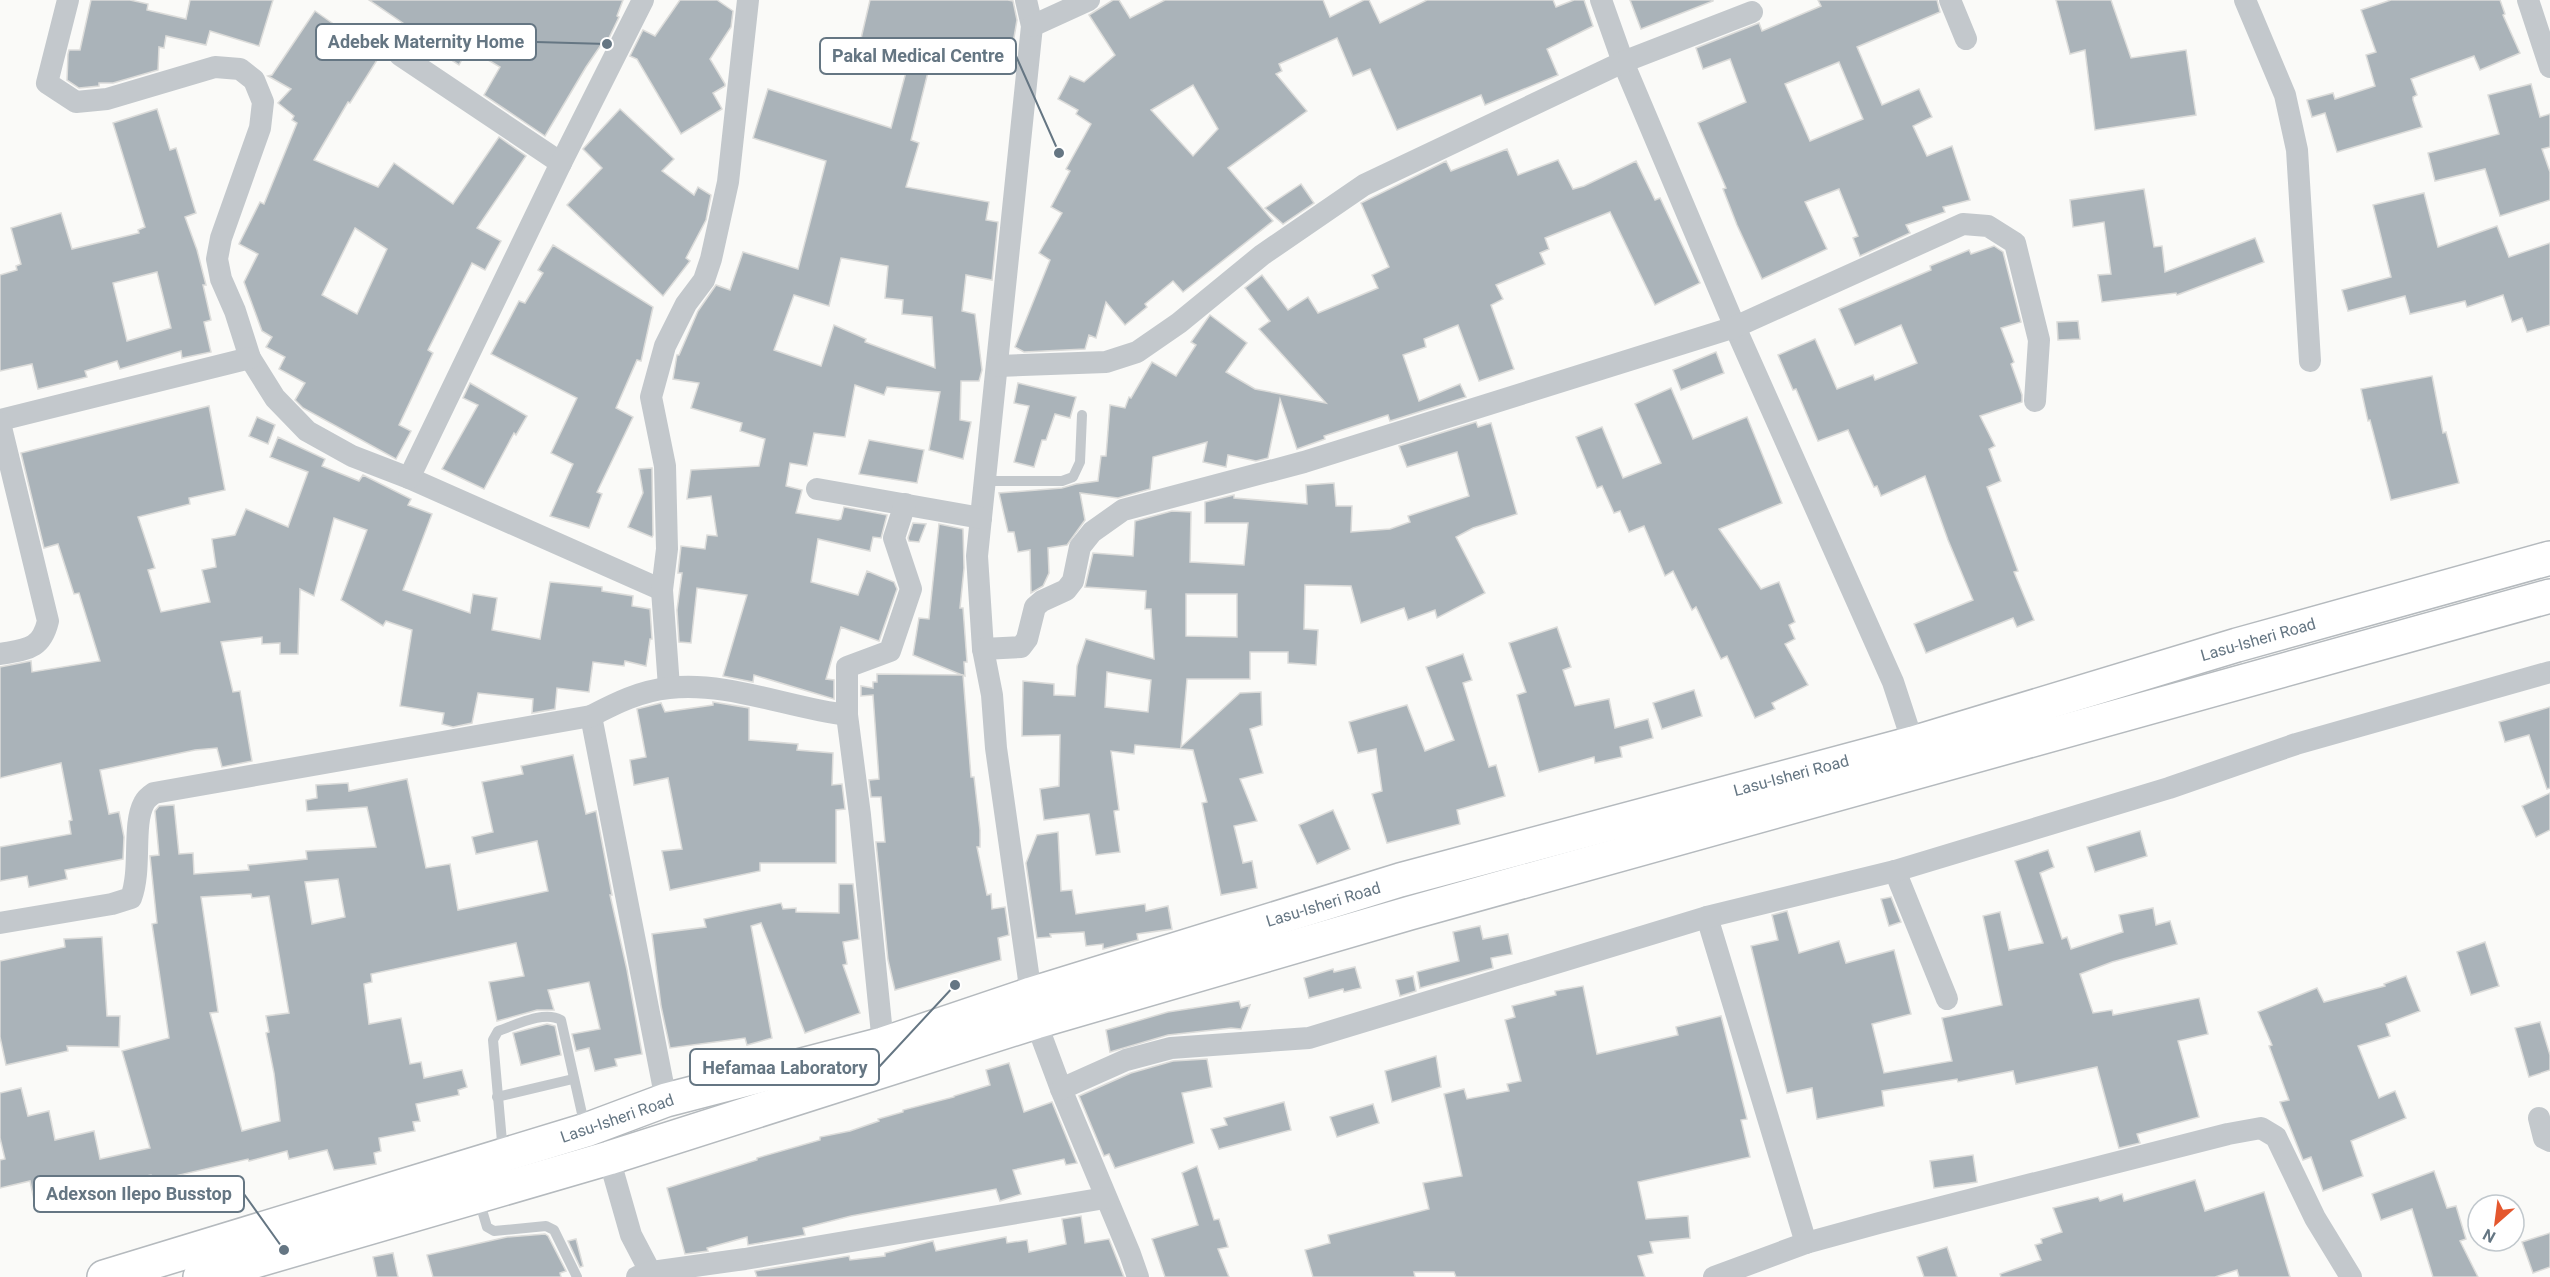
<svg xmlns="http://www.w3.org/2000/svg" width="2550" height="1277" viewBox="0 0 2550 1277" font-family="Roboto,sans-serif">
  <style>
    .building { fill: #aab3b9; stroke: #dcdcda; stroke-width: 1.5; fill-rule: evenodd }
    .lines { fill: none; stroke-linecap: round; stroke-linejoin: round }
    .primary-casing { stroke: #b5babe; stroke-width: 36 }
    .lane { stroke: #c3c8cc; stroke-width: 10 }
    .street { stroke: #c3c8cc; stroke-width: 22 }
    .primary { stroke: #fff; stroke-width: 33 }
    .labels { text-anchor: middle; stroke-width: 6; stroke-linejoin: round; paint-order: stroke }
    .street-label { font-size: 16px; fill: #657683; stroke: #fff }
    .leader { fill: none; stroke: #657683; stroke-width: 2 }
    .callout-dot { fill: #657683; stroke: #fff; stroke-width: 2 }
    .callout { fill: #fff; stroke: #657683; stroke-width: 2 }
    .callout-label { font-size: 18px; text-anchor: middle; font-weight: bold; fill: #657683 }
  </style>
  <rect width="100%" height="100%" fill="#fafaf8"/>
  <g class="building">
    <polygon points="91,0 130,0 148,4 147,10 186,19 190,0 273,0 259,46 210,31 206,45 166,36 164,48 159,47 158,70 113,83 99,83 99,86 79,88 67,80 68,54 69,50 80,50"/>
    <polygon points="369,0 623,0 617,16 619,17 606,44 603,42 586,67 545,136 484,95 500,67 468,48 459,65 414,36 416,32"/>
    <polygon points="680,0 717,0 733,11 731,27 710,59 725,84 725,86 713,93 722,109 681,134 637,59 630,56 643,30 655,36"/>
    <path d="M870,0H1008L1013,1L1017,20L1010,61L934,48L911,140L919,143L906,187L989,202L986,220L998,222L992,280L966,275L962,311L975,314L982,370L979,381H961L960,420L971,422L963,459L929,450L940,392L887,387L884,395L855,385L845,437L814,433L807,466L790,463L786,486L802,490L796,513L838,520L841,519L844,507L887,515L881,538L873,537L870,551L818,539L811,582L858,595L867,571L894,582L897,589L879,641L841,627L826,679L834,680V699L754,675L753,682L723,676L747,595L697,588L691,643L679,642L677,610L682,573H678L681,546L705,549L707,535L717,536L711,496L687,499L691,470L759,466L765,439L740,431L742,423L691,408L699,383L673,379L677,355H679L698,311L716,285L730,290L743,252L798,269L826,161L753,138L768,89L891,128L906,72L856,60ZM841,258L888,266L885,298L903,300L902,314L932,317L935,368L865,342L866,339L834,325L821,366L774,350L794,295L829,306Z"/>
    <path d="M1113,0H1119L1130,18L1165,0H1323L1330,17L1364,0H1369L1380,23L1427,0H1553L1556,7L1574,0H1584L1593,26L1547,49L1558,75L1485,105L1481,95L1397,130L1370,69L1353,76L1337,38L1279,64L1282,71L1276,74L1307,111L1228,168L1273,221L1183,292L1173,281L1145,304L1147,307L1125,325L1106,302L1096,338L1089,335L1085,349L1024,352L1015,347L1050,260L1039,253L1062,213L1051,207L1070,171L1066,169L1091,124L1076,114L1078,110L1058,99L1070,76L1084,82L1115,55L1089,15ZM1193,85L1218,129L1193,156L1151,110Z"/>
    <polygon points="1630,0 1713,0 1713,1 1641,29"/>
    <path d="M1818,0H1937L1940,12L1857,47L1882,105L1919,89L1932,117L1913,126L1927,156L1952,146L1970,200L1943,207L1945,212L1906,225L1910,233L1860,256L1853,238L1858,236L1839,189L1805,202L1827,249L1762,279L1737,225L1723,189L1726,188L1698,123L1746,102L1730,59L1703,69L1696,48L1759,23L1762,31L1821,6ZM1839,62L1863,119L1810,141L1785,84Z"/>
    <polygon points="2056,0 2111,0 2131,58 2186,50 2196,115 2095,130 2085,50 2070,54"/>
    <polygon points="2391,0 2500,0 2505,14 2503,15 2520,53 2480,70 2474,56 2411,79 2417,95 2413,97 2413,100 2422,127 2337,152 2325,113 2312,117 2307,100 2333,93 2335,99 2375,86 2366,55 2376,52 2361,10"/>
    <path d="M315,11L335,25L333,27L379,57L350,103L348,102L314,160L378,187L394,163L453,204L499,137L526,156L477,228L501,241L485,270L472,263L428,350L433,353L399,425L411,431L396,459L303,408L295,400L305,383L279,369L285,357L266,347L272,337L262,331L244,282L258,254L239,244L260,202L264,204L297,123L292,120L294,116L278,103L291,89L268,76L272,75ZM355,228L387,249L357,314L322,295Z"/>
    <polygon points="2531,84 2540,117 2550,114 2550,147 2542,149 2550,172 2550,200 2500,216 2485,169 2435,181 2428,153 2499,134 2488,95"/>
    <path d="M157,109L170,150L176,148L196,213L185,217L197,250L206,285H203L211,320L204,322L211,352L182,358L181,351L120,369L117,361L85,371L87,377L38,389L32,364L0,371V275L17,270L16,266L21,264L11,228L61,213L72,249L139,233L138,230L145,227L113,123ZM157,272L171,328L127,341L113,283Z"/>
    <polygon points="620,109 674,159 662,171 694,195 698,187 711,195 706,220 686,258 690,261 663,296 567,205 602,168 583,149"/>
    <polygon points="1507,149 1518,175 1558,160 1573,189 1584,186 1636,161 1655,200 1660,198 1700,283 1655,305 1610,212 1545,238 1549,249 1540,253 1545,264 1496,285 1503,299 1491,305 1514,369 1479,381 1458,325 1424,339 1426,347 1403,355 1419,401 1460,384 1466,397 1390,421 1388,415 1324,436 1325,439 1297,449 1280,399 1268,458 1256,461 1228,455 1226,467 1203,462 1207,442 1153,457 1150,489 1118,498 1080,493 1085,520 1067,545 1048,548 1049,573 1043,586 1031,593 1030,550 1018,552 1014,532 1008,532 999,493 1062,488 1076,484 1098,481 1101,456 1106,456 1110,405 1125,408 1129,397 1131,398 1152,362 1176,376 1196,345 1191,342 1210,315 1247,343 1226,372 1255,389 1326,403 1259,329 1270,321 1245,288 1262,275 1288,310 1308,297 1318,313 1378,288 1372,275 1389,267 1361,203 1446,161 1451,171"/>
    <polygon points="1301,184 1314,203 1283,224 1265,208"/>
    <polygon points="2144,189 2154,247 2162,246 2165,272 2255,238 2264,262 2177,295 2176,293 2102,302 2098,275 2111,274 2104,222 2073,227 2070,200"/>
    <polygon points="2424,193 2438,247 2497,226 2509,257 2550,243 2550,325 2527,332 2522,318 2512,322 2503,295 2467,307 2465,301 2410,314 2405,296 2348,311 2342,290 2391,277 2373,205"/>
    <polygon points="553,245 653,307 641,361 637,360 616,408 633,417 597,492 602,494 589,528 550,516 573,464 551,453 577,398 491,354 519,301 525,303 543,273 538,270"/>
    <polygon points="1994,246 2003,252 2021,322 2001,328 2014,362 2011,364 2022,395 2022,402 1980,416 1995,446 1989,449 2001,481 1987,487 2018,571 2014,572 2034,620 2017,627 2013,618 1926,653 1914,624 1973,600 1948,540 1925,476 1881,496 1877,486 1874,487 1848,430 1818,441 1796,389 1793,390 1778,355 1815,339 1837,389 1873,375 1875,380 1917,363 1901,325 1855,345 1839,309 1931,270 1930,266 1969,250 1971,254"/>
    <polygon points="2078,321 2080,339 2058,340 2057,322"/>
    <polygon points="1716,352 1724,373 1681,390 1673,370"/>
    <polygon points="2432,376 2443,433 2446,432 2459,483 2391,500 2370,420 2368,421 2361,389"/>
    <polygon points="470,383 527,416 516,435 514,433 484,489 442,469 478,405 463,398"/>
    <polygon points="1018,383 1076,397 1070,418 1055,414 1046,440 1042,440 1034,467 1014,462 1029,406 1014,403"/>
    <polygon points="1671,388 1693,439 1747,417 1782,503 1719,529 1761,589 1779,582 1795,622 1789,625 1795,639 1785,644 1808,685 1772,703 1775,709 1755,718 1727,656 1721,659 1696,607 1692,610 1673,571 1665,576 1644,526 1629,532 1620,511 1614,513 1602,486 1597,488 1576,437 1602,427 1623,478 1661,463 1635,404"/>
    <polygon points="209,406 225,490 189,498 190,504 138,517 155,568 148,570 161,612 210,602 202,570 216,567 212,539 235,535 246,509 288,527 308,472 270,457 278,437 325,459 322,466 359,481 363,475 411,499 408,505 432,514 403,590 470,613 473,594 497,598 492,630 540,639 550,582 602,587 602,591 633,596 632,606 650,609 652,639 650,639 646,666 625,661 624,666 593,662 589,692 557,688 555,709 532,713 533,699 478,693 472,723 453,727 442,724 444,713 400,706 412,630 386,621 383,626 341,600 367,530 334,518 314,596 300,589 298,654 280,654 280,643 262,644 262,637 221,642 233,692 240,691 252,761 222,767 217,748 195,750 100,770 109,814 119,812 124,837 123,859 65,870 67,879 29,887 27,876 0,881 0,847 71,834 69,821 72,820 61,763 0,778 0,667 31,661 32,672 100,661 79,593 74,594 58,544 44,548 21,453"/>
    <polygon points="257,417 275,425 268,444 249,436"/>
    <path d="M1476,422L1478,427L1491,423L1517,514L1473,528L1456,537L1485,593L1437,618L1435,610L1408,620L1404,608L1361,623L1351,586L1305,585L1304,629L1318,630L1316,665L1288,663V652H1250V679H1187L1181,747L1240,693L1261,692L1262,725L1250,729L1263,773L1240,779L1257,821L1234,826L1243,863L1252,861L1257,888L1221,895L1202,803L1207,802L1193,750L1135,745L1134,754L1111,751L1119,810L1114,811L1120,852L1096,855L1089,814L1044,820L1040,789L1059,786L1060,735L1022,736L1023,681L1054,684V695L1075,696L1077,666L1086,639L1154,659L1151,609H1145L1146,591L1085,587L1093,553L1133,556L1135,521L1172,511L1191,512L1190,562L1244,565L1248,523H1205V502L1234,495V498L1307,504L1306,485L1334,483L1336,506H1352L1351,532L1390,529L1410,522L1408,516L1469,496L1457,452L1407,467L1399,446ZM1186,594H1237V637L1186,636ZM1107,672L1151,680L1148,712L1105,707Z"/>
    <polygon points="869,440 924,450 917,483 859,474"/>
    <polygon points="652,468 653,535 652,537 628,527 643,493 639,469"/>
    <polygon points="913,523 926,524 919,542 909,541 908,538"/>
    <polygon points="939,524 963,529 964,568 960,608 963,608 967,662 964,662 965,676 963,675 971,777 974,777 980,830 980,847 977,847 987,895 991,894 992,909 1005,907 1009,935 998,938 1001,960 895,990 888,960 876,842 885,842 881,797 871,797 869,780 879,779 873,695 861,696 861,686 873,688 873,682 877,682 877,674 962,675 913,655 919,618 929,619"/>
    <polygon points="1557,627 1571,667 1563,670 1575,706 1609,699 1615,728 1648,719 1653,738 1620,747 1622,757 1595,763 1594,757 1539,772 1517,695 1526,692 1509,643"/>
    <polygon points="1463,654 1472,680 1463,683 1489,767 1496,765 1505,796 1457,810 1460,824 1387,843 1372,794 1382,791 1376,749 1358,753 1349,722 1407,705 1425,751 1454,740 1426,667"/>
    <polygon points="1694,690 1702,716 1662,729 1653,703"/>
    <polygon points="713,702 749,708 749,740 798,744 797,750 833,753 832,785 842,784 845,809 836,810 836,863 760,863 760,871 670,890 662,851 682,849 668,778 634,785 630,760 646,757 637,709 661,703 665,712 713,705"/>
    <polygon points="2550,707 2550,788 2547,789 2529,735 2505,742 2499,722"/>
    <path d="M573,755L586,814L596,811L612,895H610L627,970L642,1054L615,1059L617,1066L595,1071L589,1048L576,1051L572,1034L600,1029L589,982L548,990L554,1010H537L497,1021L489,982L524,976L516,943L371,974L372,982L364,984L369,1024L401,1018L410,1064L421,1062L424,1078L462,1070L467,1087L458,1090L459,1095L416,1104L420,1121L413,1122L415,1131L379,1138L381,1151L374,1153L376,1164L334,1170L327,1150L289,1159L287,1151L249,1161L248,1159L175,1176L177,1186L155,1192L151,1175L119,1181L121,1192L99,1196L97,1186L34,1200L30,1181L0,1188V1160L5,1159L0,1138V1093L21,1088L28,1116L49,1111L55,1140L94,1131L100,1159L150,1148L122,1051L169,1038L152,924L157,923L150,856L159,855L155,811L159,806L174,805L179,854L193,853L194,874L249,870L248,865L307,859L306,851L376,847L367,807L307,811L306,800L317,798L316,785L348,783L349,791L407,779L426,868L450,864L458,910L548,891L537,841L476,854L472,837L493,832L482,782L523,774L521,766ZM338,879L345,917L312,924L305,882ZM251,894L252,898L269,896L289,1013L266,1016L269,1032L266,1033L274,1073L280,1121L242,1131L210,1013L218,1012L201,897Z"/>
    <polygon points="2550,793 2550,830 2536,837 2522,806"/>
    <polygon points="1333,810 1350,849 1317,864 1299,825"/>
    <polygon points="2140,831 2147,856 2095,872 2087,847"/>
    <polygon points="1058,832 1061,891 1072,890 1076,914 1145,904 1146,911 1168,906 1172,929 1137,934 1138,940 1103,949 1103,944 1086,946 1084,932 1050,934 1051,937 1037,938 1026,863 1037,835"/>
    <polygon points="2048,850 2054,867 2040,873 2062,939 2067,937 2071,949 2123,932 2119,915 2153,908 2156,925 2170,921 2177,944 2112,962 2080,974 2093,1013 2112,1010 2113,1015 2199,998 2208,1034 2178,1041 2199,1117 2137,1134 2140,1143 2119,1148 2097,1067 2016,1084 2013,1071 1958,1082 1957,1079 1882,1091 1884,1106 1817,1119 1812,1088 1787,1093 1751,946 1778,940 1772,915 1787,911 1799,953 1839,941 1846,963 1894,950 1911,1014 1872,1024 1884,1073 1952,1061 1942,1018 2002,1005 1983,916 2000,912 2009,950 2043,943 2015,861"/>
    <polygon points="839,884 853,884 859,939 843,942 847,964 843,965 860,1013 805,1033 761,923 751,926 772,1038 747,1045 745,1038 670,1048 661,1006 652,934 706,927 704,919 781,903 783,909 796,908 796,912 839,913"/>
    <polygon points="1891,897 1901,922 1889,926 1881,899"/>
    <polygon points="1480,926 1483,939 1508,934 1512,954 1491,958 1493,968 1420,988 1417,972 1459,961 1453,932"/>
    <polygon points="102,937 107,1016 120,1016 119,1047 67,1046 68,1051 6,1065 0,1037 0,961 65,947 64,939"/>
    <polygon points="2485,942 2499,986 2471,995 2457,952"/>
    <polygon points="1355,967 1361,988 1344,992 1343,989 1309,998 1304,978 1333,969 1334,972"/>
    <polygon points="1413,976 1416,991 1400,996 1396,980"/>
    <polygon points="2406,976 2420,1011 2386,1024 2390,1036 2358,1046 2379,1098 2395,1091 2406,1118 2351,1141 2363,1176 2323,1191 2311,1157 2303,1160 2280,1102 2289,1100 2269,1046 2272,1045 2258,1012 2317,988 2324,1002 2385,986 2384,984"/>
    <polygon points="1583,986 1597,1054 1678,1035 1676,1027 1721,1016 1747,1119 1741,1120 1750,1157 1638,1182 1646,1219 1688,1216 1690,1238 1650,1242 1653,1253 1638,1256 1645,1277 1456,1277 1454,1272 1414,1272 1415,1277 1313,1277 1305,1250 1330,1243 1328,1235 1429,1209 1423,1183 1462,1176 1444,1094 1464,1089 1467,1099 1509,1091 1507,1084 1521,1081 1505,1020 1515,1017 1512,1006 1556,995 1555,991"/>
    <polygon points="1239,1001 1241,1008 1250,1005 1241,1029 1231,1028 1168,1035 1110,1052 1106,1030 1168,1012"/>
    <polygon points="2540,1022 2550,1055 2550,1070 2529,1077 2515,1028"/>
    <polygon points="547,1024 555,1026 561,1055 521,1065 513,1033"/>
    <polygon points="1436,1056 1441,1087 1392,1102 1385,1071"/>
    <polygon points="1207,1059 1212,1087 1182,1093 1194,1143 1115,1168 1109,1154 1104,1156 1079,1096 1131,1073 1173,1061"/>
    <polygon points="1009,1063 1024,1112 1052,1102 1077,1163 1066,1165 1064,1159 1013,1170 1021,1194 1000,1201 996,1189 851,1216 803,1228 805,1235 748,1245 747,1237 707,1248 708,1251 685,1254 667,1188 757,1160 757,1158 820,1140 820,1137 850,1131 879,1121 878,1119 903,1112 903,1110 954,1097 954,1096 990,1085 986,1070"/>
    <polygon points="1284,1102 1291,1130 1219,1149 1211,1129 1227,1125 1224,1118"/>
    <polygon points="1373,1104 1379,1123 1337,1137 1330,1117"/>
    <polygon points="1973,1155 1977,1182 1934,1188 1930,1161"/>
    <polygon points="1197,1166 1214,1220 1219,1219 1228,1247 1218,1249 1229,1277 1165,1277 1152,1239 1198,1225 1182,1173"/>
    <polygon points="2434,1171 2447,1208 2456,1206 2466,1239 2460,1241 2478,1277 2433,1277 2412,1209 2381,1220 2372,1194"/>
    <polygon points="2195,1180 2205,1211 2264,1192 2290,1277 2239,1277 2237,1270 2215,1277 2001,1277 2000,1274 2041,1260 2035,1245 2042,1243 2041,1239 2062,1232 2053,1208 2098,1197 2100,1201 2122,1194 2124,1201"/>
    <polygon points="1081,1216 1085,1243 1109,1239 1124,1277 757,1277 755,1271 849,1256 850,1260 885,1256 885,1253 933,1241 936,1251 1006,1237 1007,1243 1027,1240 1029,1252 1066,1244 1062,1219"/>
    <polygon points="2550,1233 2550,1267 2533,1273 2522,1242"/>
    <polygon points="545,1234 548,1236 566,1271 560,1273 561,1277 433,1277 427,1255 507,1237"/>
    <polygon points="576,1239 583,1266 580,1267 568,1241"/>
    <polygon points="1947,1247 1957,1277 1924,1277 1917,1257"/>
    <polygon points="393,1253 398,1277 377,1277 373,1257"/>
  </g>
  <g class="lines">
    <g class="primary-casing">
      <g id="primary">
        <polyline points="104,1277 586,1130 666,1100 883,1044 1031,994 1400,880 1913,743 2237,645 2550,558"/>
        <polyline points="200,1277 609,1158 1036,1022 1410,913 2550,596"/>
      </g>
    </g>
    <g class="lane">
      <polyline points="984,481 1062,481 1073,477 1080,462 1082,415"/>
      <polyline points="497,1097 573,1079"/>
      <path d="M503,1153L493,1040L498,1031C516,1025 544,1010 561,1020L585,1127"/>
      <polyline points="479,1200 487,1227 494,1231 546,1226 554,1230 577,1277"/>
    </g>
    <g class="street">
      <polyline points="68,0 47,83 76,102 107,99 215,67 240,69 254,80 263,102 260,128 221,238 217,259 221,279 235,311 250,358 275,398 307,431 352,456 409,478 662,590"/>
      <polyline points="1026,0 1032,26 977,556 983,649 992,695 996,748 1031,994"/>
      <polyline points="1601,0 1623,62 1735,327 1893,682 1913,743"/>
      <polyline points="1950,0 1966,39"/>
      <polyline points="2245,0 2285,95 2297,150 2310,361"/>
      <polyline points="2528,0 2550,67"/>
      <polyline points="1032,26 1089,0"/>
      <polyline points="400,55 561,163"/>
      <polyline points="998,366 1106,362 1137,352 1179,323 1262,255 1364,185 1623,62 1752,12"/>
      <polyline points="0,420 250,358"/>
      <path d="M0,423L48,621C41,650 27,649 0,654"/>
      <polyline points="409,478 561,163 643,0"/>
      <polyline points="817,489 981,518"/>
      <polyline points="983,649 1021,647 1027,639 1035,607 1042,601 1066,590 1073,581 1080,547 1092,532 1123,510 1304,462 1735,327 1963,224 1988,226 2015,243 2039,340 2035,401"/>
      <polyline points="669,687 662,590 667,549 665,466 651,397 665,346 686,304 704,280 711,259 728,182 748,0"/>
      <polyline points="591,716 666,1100"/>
      <polyline points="1895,871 1947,999"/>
      <polyline points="1707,917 1806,1243"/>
      <path d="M0,923L112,904L131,898C142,869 132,825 144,803C146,799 151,795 154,793L591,716C616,703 640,691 669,688C726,681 789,708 847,715"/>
      <polyline points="1036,1022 1061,1089 1130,1254 1138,1277"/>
      <polyline points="883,1044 860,815 847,715 847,667 890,651 911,589 894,538 905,504"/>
      <polyline points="1061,1089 1126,1060 1171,1048 1309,1038 1707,917 1895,871 2169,788 2296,744 2550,672"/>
      <polyline points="2539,1118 2544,1138 2550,1141"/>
      <polyline points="609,1158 631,1235 653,1277"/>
      <polyline points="637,1277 652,1272 745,1259 1105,1198"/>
      <polyline points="1714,1277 1806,1243 1879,1223 2228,1134 2261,1128 2276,1137 2315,1218 2351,1277"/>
    </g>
    <use href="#primary" class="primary"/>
  </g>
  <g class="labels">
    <g class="street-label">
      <text transform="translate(2258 639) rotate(-16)" y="6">Lasu-Isheri Road</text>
      <text transform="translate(1791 775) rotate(-15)" y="6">Lasu-Isheri Road</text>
      <text transform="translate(1323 904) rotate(-17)" y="6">Lasu-Isheri Road</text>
      <text transform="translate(617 1118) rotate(-19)" y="6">Lasu-Isheri Road</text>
    </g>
  </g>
  <path class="leader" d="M607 44L536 42M1059 153L1016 56M955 985L879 1067M284 1250L244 1194"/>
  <g class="callout-dot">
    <circle cx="607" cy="44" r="6"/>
    <circle cx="1059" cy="153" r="6"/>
    <circle cx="955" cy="985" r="6"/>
    <circle cx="284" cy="1250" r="6"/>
  </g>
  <g class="callout">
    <rect x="316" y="24" width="220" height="36" rx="6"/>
    <rect x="820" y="38" width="196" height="36" rx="6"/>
    <rect x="690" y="1049" width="189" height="36" rx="6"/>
    <rect x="34" y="1176" width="210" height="36" rx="6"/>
  </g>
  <g class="callout-label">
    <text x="426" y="48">Adebek Maternity Home</text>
    <text x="918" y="62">Pakal Medical Centre</text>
    <text x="785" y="1074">Hefamaa Laboratory</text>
    <text x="139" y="1200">Adexson Ilepo Busstop</text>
  </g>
  <g transform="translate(2496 1223) rotate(208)"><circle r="28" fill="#ffffff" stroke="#c1c8cd" stroke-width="1.5"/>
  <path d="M0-4.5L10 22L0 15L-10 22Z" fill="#e4572e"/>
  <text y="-9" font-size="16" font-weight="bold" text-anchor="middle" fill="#657683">N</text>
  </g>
</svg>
